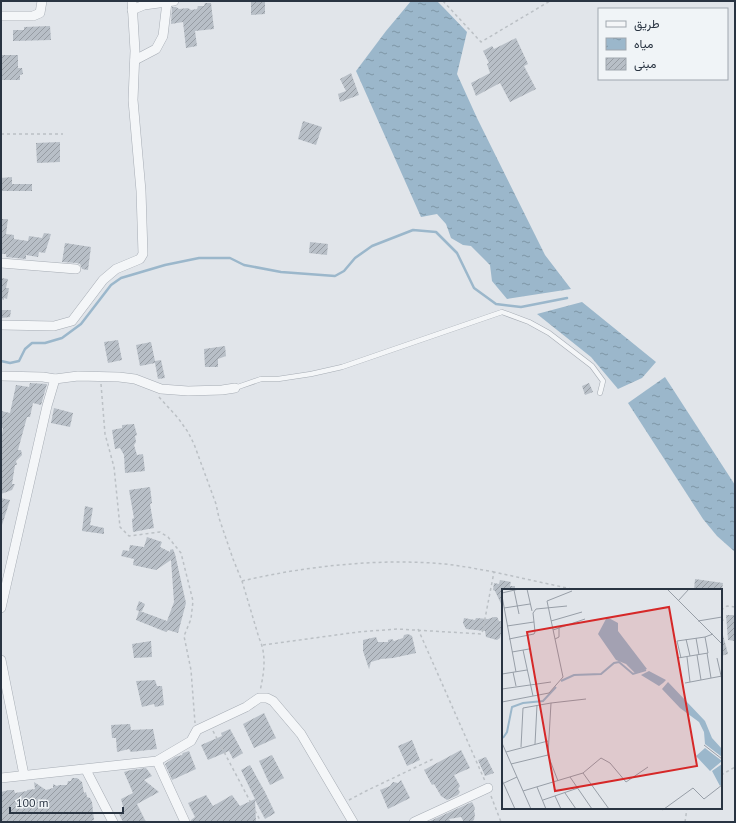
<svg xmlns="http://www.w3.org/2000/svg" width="736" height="823" viewBox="0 0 736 823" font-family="'PT Sans',Vazirmatn,sans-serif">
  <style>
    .water { fill: url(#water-ripples) }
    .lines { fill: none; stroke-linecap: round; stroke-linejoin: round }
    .stream { stroke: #9bb7cb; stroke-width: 2.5 }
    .building { fill: url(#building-hatch) }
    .lane-casing { stroke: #a6acb4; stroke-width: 5.5 }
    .street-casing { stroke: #a6acb4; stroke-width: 10 }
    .path { stroke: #bbc0c5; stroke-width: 1.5; stroke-dasharray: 3 3; stroke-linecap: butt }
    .lane { stroke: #f4f6f8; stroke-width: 4.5 }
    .street { stroke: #f4f6f8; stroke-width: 9 }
    .inset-river { fill: none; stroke: #9bb7cb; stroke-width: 2 }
    .inset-road { fill: none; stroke: #979ea7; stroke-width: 1 }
    .view { fill: #d62828; fill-opacity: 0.15; stroke: #d62828; stroke-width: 2 }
    .inset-edge { fill: none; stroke: #293442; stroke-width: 2 }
  </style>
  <defs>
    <pattern id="water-ripples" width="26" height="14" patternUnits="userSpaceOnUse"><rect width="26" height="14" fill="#9bb7cb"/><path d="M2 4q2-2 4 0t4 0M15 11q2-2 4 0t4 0" fill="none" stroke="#7e96a6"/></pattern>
    <pattern id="building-hatch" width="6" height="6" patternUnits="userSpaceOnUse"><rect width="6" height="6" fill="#b8bfc7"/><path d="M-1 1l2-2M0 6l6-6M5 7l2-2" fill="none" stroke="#969ca3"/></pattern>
  </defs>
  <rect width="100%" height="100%" fill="#e1e5ea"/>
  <g class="water">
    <polygon points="411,1 437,1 443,7 467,32 457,74 477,118 545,255 571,289 507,299 492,281 490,265 471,246 463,245 451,238 446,224 437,214 421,217 356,71 386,31"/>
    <polygon points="582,302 656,362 642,378 618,389 591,357 537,314"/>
    <polygon points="665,377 735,485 735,552 717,536 703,519 628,403"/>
  </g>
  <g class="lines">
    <polyline class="stream" points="1,361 10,363 19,361 25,349 32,343 45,343 62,338 81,324 111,285 121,278 165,265 199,258 230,258 244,265 281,272 335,276 344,271 355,258 372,246 413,230 436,232 457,253 474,288 496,304 521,307 567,298"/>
  </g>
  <g class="building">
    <polygon points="251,1 265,1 265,14 251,15"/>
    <polygon points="205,3 211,3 214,29 195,31 197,46 186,48 183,22 171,24 172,7 176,7 179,9 188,8 191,10 197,9 198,6 204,6"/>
    <polygon points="50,26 51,40 13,41 13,30 24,30 24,27"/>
    <polygon points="516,38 528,64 524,66 536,89 510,102 500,83 476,96 471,83 490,73 487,64 489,63 483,51 492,46 494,49"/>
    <polygon points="1,55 18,55 18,68 22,68 23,74 20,75 20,80 2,80"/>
    <polygon points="351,73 359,95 340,102 338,94 346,91 340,79"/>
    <polygon points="303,121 322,127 316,145 298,139"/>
    <polygon points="60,142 60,162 37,163 36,143"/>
    <polygon points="12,177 12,184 32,184 32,191 1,191 1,178"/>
    <polygon points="1,219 8,219 6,234 14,235 14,239 28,241 29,236 42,238 44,233 51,234 45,253 39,252 38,257 26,255 26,259 6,257 6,254 2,254"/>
    <polygon points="310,242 328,244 327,255 309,253"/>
    <polygon points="65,243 91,247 88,270 82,269 80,264 77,263 62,262"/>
    <polygon points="1,278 8,279 6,288 9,288 7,299 4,298 4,300 1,299"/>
    <polygon points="1,310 11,310 10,317 1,318"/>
    <polygon points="118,340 122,360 108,363 104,342"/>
    <polygon points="151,342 155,361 161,360 165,378 158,379 155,363 140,366 136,345"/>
    <polygon points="225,346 226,356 218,359 218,367 205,367 204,349"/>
    <polygon points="30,383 47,384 41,405 33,403 30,417 27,417 18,450 21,450 22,455 16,461 17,465 15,465 12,484 15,484 12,490 1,494 1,440 3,428 1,428 1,411 10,413 16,385 29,387"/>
    <polygon points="589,383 593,392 585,395 582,386"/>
    <polygon points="54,408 73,413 70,427 51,423"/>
    <polygon points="134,424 137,435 135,436 136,442 134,445 137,455 143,454 145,471 125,473 124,455 120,448 115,449 112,430 122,428 122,425"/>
    <polygon points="150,487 152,503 150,504 154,528 133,532 132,519 134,518 129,490"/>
    <polygon points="1,498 10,500 2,525 1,524"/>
    <polygon points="85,506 93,508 90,525 104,528 104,534 82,531"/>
    <polygon points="147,537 162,542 160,547 170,552 170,550 173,549 175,554 186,603 178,633 168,630 166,632 136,620 139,611 136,610 139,601 145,604 142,611 140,611 167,621 174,602 171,560 156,570 133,565 134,559 121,556 123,550 129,551 130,545 144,547"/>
    <polygon points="695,579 723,583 722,590 694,590"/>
    <polygon points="500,580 511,582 510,586 515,586 515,590 503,590 503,608 495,591 493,590 494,583 499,584"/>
    <polygon points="726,615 735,615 735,641 728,640"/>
    <polygon points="494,617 497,617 499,621 503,622 500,638 497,640 486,637 485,631 466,629 463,623 464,618 475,620 476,618 488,619"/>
    <polygon points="408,634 412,636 416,653 393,658 381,659 371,662 369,669 363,651 363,640 376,637 378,642 388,642 388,640 392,639 394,641 403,638 404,635"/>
    <polygon points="721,635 723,635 728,654 721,656"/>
    <polygon points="151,641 152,657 134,658 132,644"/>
    <polygon points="155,680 157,686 162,686 164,705 155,707 154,704 142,707 136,681"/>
    <polygon points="264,713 276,738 254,748 243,724"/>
    <polygon points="130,724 131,730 153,729 157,749 131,752 129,749 117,752 116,738 112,738 111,725"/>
    <polygon points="230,729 243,753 233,759 229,751 208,760 201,745 222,736 221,733"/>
    <polygon points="412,740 420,760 407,766 398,746"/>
    <polygon points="461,750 470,768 454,775 460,786 458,789 460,792 458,795 447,800 441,796 434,784 432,785 424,770"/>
    <polygon points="189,751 196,769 172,780 165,764 175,757 182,755 183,753"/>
    <polygon points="272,755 284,778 270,785 259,761"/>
    <polygon points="486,757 494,773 485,776 478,760"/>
    <polygon points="250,765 265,792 275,813 265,819 255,800 256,822 191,822 191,820 195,817 188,803 206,795 213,806 232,795 240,806 255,799 241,770"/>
    <polygon points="146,768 152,776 144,780 159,792 137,804 146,822 123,822 119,814 124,810 121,799 133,793 124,772 131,770"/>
    <polygon points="72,778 77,778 82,782 84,793 86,792 87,797 90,798 92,802 94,820 87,822 1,822 1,792 9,790 14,790 15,793 27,791 27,790 35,789 34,782 46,790 53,788 53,784 57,786 59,785 67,785 68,781 71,781"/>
    <polygon points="401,780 410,798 388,809 380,790 390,786 393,782 398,783"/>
    <polygon points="472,802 475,808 474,811 475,814 474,820 471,822 464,822 461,817 449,819 451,822 428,822"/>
  </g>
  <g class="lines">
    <g class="lane-casing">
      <polyline id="lane" points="235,388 261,379 278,379 311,374 342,367 502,312 529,322 549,333 592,366 603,381 600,393"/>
    </g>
    <g class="street-casing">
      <g id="street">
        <polyline points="132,10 144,5 174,1"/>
        <polyline points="1,16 33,16 40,13 42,1"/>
        <polyline points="135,60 156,49 163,36 167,2"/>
        <polyline points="1,263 76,269"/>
        <polyline points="1,325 54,326 72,321 103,280 116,269 140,259 143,254 141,191 133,100 135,51 132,1"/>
        <polyline points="1,376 43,377 55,379 47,406 1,608"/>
        <polyline points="55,379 78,376 119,377 135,379 161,389 188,391 222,390 235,388"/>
        <polyline points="1,660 24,775"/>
        <polyline points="157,761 185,822"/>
        <polyline points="86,770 113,822"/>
        <polyline points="1,778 157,761 191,741 197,730 246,707 259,698 267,698 273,701 301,734 353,822"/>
        <polyline points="414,822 488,788"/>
      </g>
    </g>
    <g class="path">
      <polyline points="443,1 481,42 550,1"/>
      <polyline points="1,134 63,134"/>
      <polyline points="101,384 105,434 114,467 120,527 129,536 160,532 168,537 181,553 193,601 191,619 184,636 191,670 195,723"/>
      <path d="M159,397L178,418L188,432L194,444L216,504L219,518L233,559L242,581L259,638C267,655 264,673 260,691"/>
      <path d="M242,581C306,566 380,558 445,564C462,566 478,569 494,572"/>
      <polyline points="721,610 727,606 735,607"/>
      <polyline points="721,613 723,621"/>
      <polyline points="418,629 485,781"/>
      <polyline points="263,645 358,632 397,629 482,634 494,572 576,590"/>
      <polyline points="213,731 261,822"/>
      <polyline points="721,775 735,767"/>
      <polyline points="491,796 501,822"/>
      <polyline points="349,800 366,791 433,759"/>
      <polyline points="662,810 665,808"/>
      <polyline points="685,822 687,808"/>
    </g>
    <use href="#lane" class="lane"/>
    <use href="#street" class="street"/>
  </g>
  <g transform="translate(502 589)">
    <rect width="220" height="220" fill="#e1e5ea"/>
    <path d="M105,28L116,34V42L145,80L133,84L124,75L114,71L96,45ZM147,82L164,91L161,94L157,97L139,86ZM166,93L203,132L210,149L220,160V168L203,155L202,143L197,133L178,119L160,100ZM203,159L220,172L208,182L194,167ZM220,175V195L218,197L210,182Z" fill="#9bb7cb"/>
    <path class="inset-river" d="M59,92L72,86L99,85L112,74L117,73L131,85L144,81M1,149L5,143L10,118L21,114L41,112L54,98"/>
    <path class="inset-road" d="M25,0L30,22M165,0L220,55M12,1L17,25M0,4L17,0M0,7L14,83M176,12L187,0M2,19L28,15M49,32L80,23M196,32L220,28M32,33L31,24L34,20L65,17M5,37L32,33L33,43L32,45L7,50M51,41L83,30M194,49L197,66M53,50L57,48V38M184,50L188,67M21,61L31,107M10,63L27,60M205,64L209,89M195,66L199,91M185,68L188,93M176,69L206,64L203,48L211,45M179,69L175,52L203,48M215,69L220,91M11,83L14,97M0,85L25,81M183,94L220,87M0,100L49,93M0,113L47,104L61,88L45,12L70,2M49,114L84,110M0,154L29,220M33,155L35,116M202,156L220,170M19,158L21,119L49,114L46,166L56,192M4,163L46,152M9,175L46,166M81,184L107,220M68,188L90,220M0,191L13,220M2,194L15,188M35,198L44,220M21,202L81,184L99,169L108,174L124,193L146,178M63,204L74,220M53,207L59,220M41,211L76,199M162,220L191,199L202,210L220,196"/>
    <path class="view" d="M167,18L195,177L53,202L25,43Z"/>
    <rect width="220" height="220" class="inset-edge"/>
  </g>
  <rect width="736" height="823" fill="none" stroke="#293442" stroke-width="4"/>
  <rect x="598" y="8" width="130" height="72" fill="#f0f4f7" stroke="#a0a7af"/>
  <rect x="606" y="21" width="20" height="6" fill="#f4f6f8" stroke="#a0a7af"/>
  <text x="634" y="28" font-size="12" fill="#293442">طريق</text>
  <rect x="606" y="38" width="20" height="12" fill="url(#water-ripples)" stroke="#a0a7af"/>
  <text x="634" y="48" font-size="12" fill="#293442">مياه</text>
  <rect x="606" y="58" width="20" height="12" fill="url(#building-hatch)" stroke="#a0a7af"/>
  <text x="634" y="68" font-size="12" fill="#293442">مبنى</text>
  <path d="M10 807v6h113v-6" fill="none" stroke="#293442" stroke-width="2"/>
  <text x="16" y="807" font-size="12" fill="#293442" stroke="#f0f4f7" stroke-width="3" paint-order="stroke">100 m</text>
</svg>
